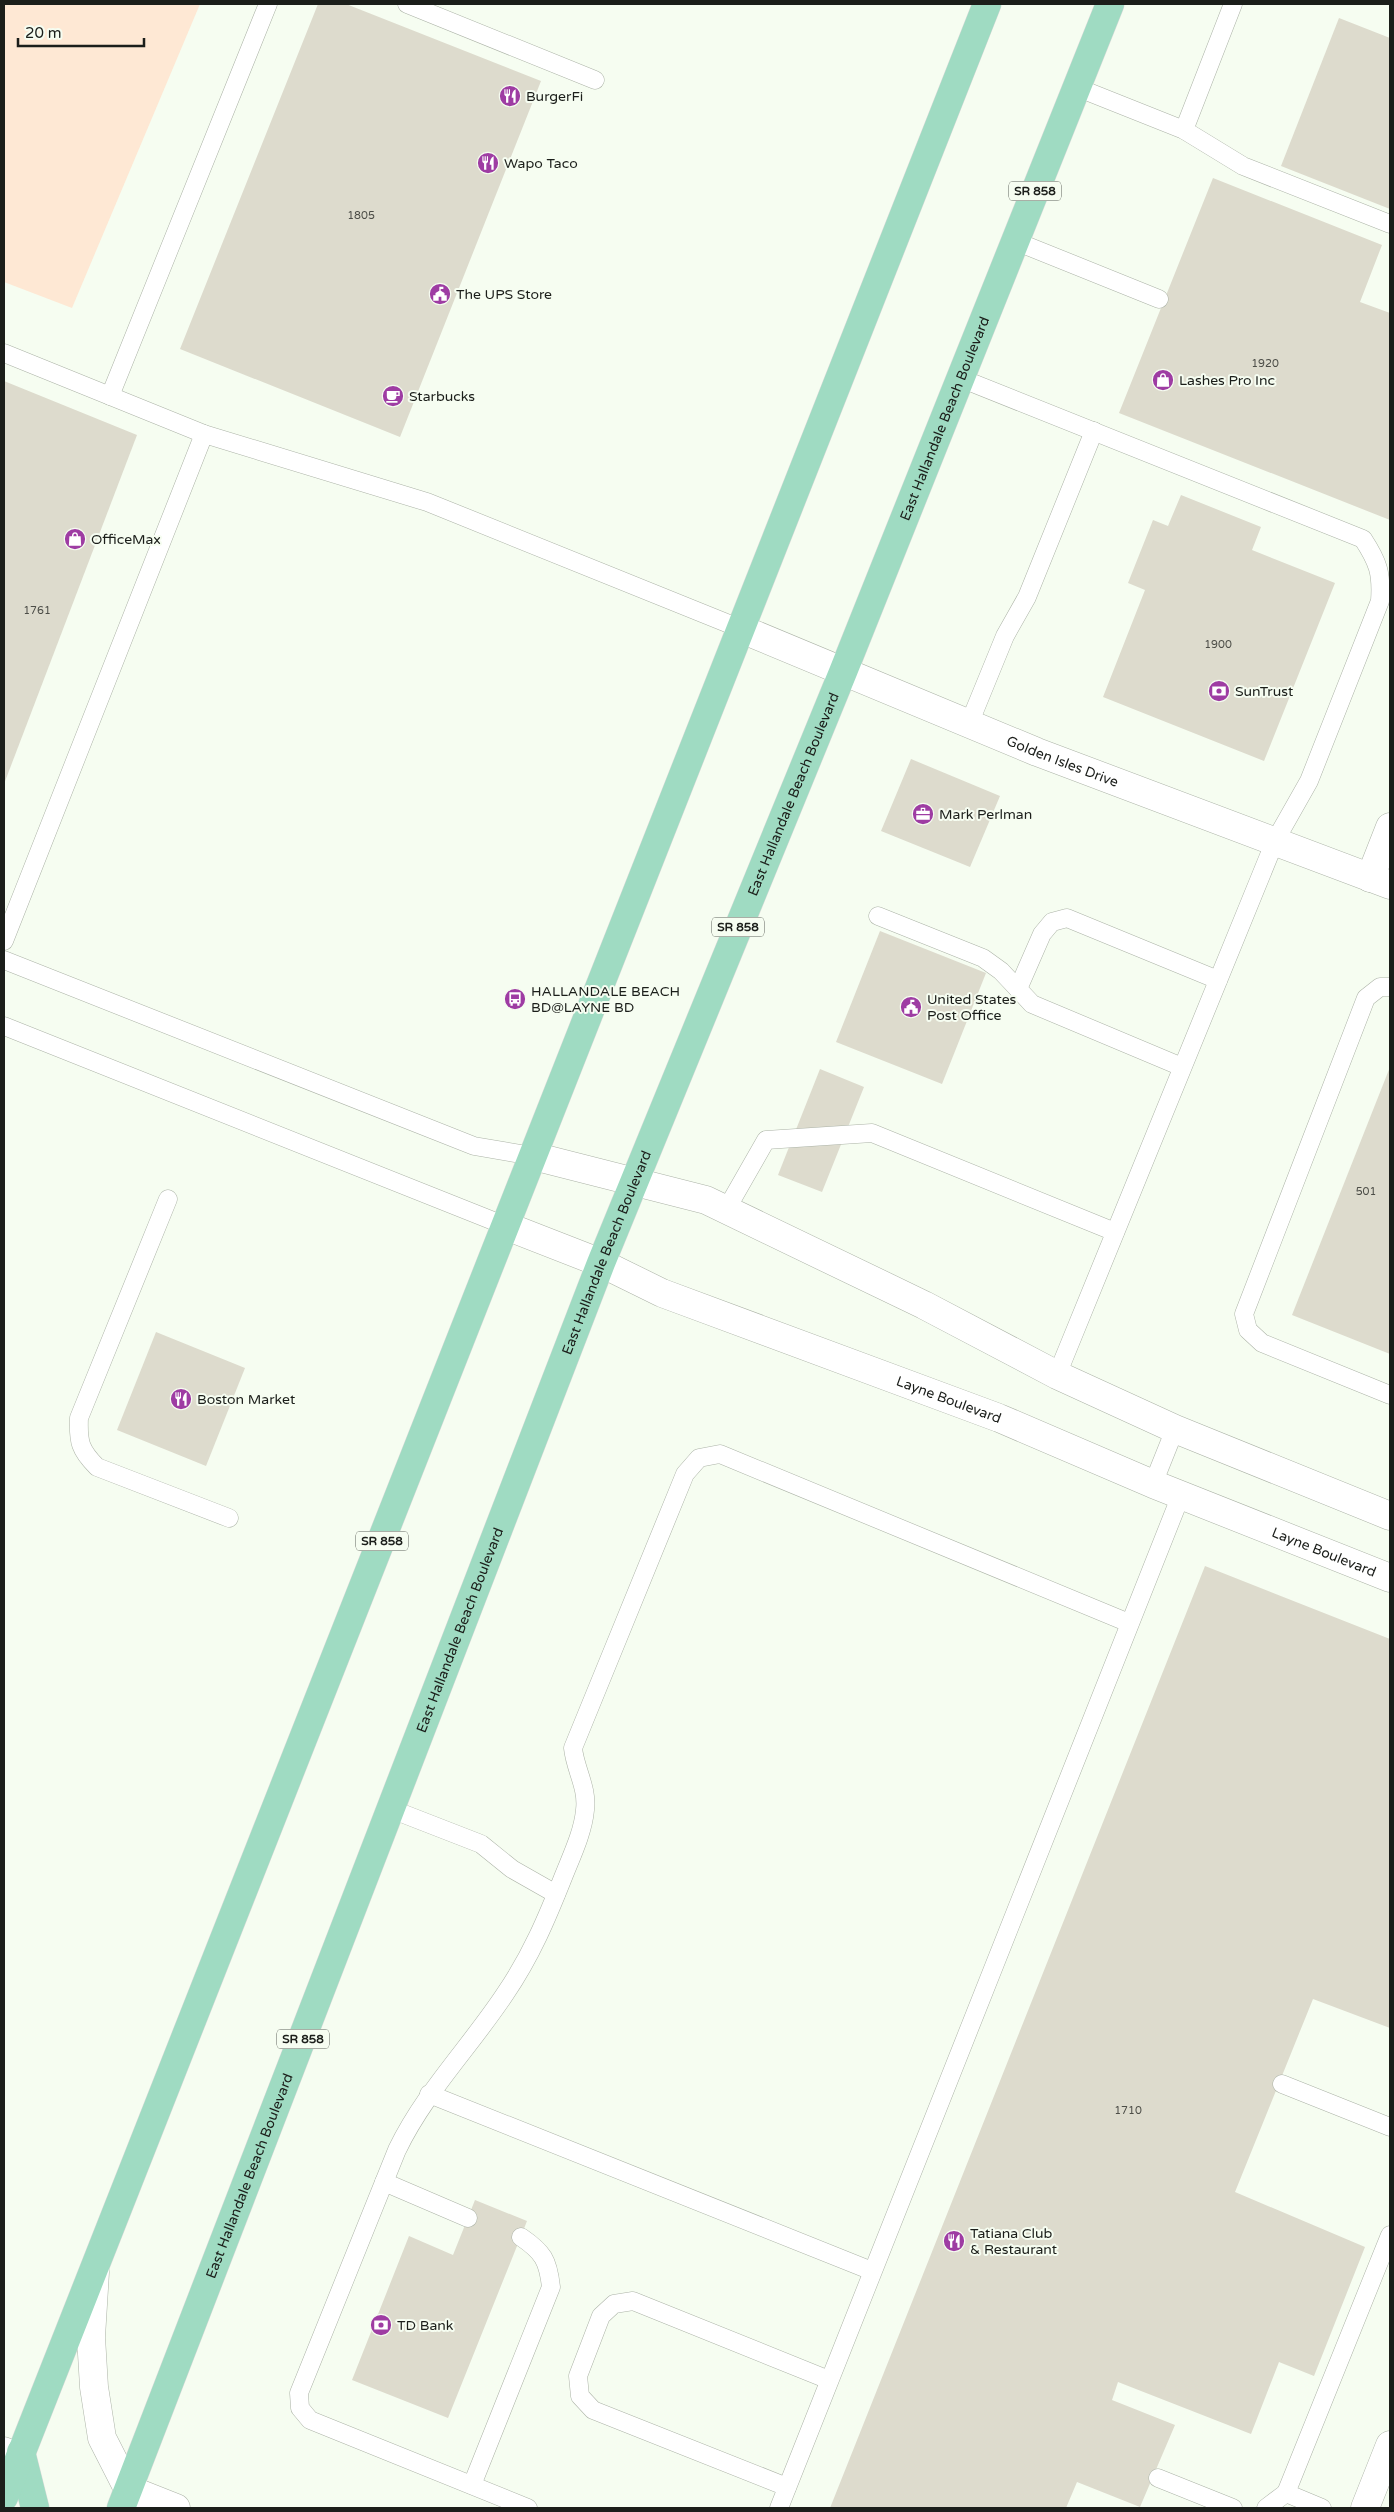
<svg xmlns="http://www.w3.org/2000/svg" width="1394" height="2512" viewBox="0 0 1394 2512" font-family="'Varela Round',sans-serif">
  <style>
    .green { fill: #fee8d4 }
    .building { fill: #dddbcd }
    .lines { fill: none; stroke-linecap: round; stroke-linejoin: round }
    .lane-casing { stroke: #acb3a7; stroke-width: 19 }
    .street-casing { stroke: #acb3a7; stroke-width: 29 }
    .primary-casing { stroke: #dbdbda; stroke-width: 29 }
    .lane { stroke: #fff; stroke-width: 18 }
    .street { stroke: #fff; stroke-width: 28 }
    .primary { stroke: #9fdbc2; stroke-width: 28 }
    .labels { text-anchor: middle; stroke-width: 4; stroke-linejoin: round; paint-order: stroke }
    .number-label { font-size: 11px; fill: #4c4d47 }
    .shield { fill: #f6fdf1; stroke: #5d615a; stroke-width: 1 }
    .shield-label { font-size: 12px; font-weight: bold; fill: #1b1e1a }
    .poi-label { font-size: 14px; fill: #1b1e1a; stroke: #f6fdf1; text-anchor: start }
    .street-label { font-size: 14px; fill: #1b1e1a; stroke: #f6fdf1 }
  </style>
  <rect width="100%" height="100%" fill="#f6fdf1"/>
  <polygon class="green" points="4,4 200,4 72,308 4,282"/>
  <g class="building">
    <polygon points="318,4 346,4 541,81 400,437 180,349"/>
    <polygon points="1339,18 1390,38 1390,209 1281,166"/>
    <polygon points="1213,178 1382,245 1360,302 1390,313 1390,520 1119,413"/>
    <polygon points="4,381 137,435 4,784"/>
    <polygon points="1181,495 1261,527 1252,550 1335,583 1264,761 1103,697 1145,590 1128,583 1153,520 1168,526"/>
    <polygon points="911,759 1000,796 970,867 881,831"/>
    <polygon points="880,931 986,973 942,1084 836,1042"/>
    <polygon points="1390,1067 1390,1354 1292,1315"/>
    <polygon points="820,1069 864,1087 822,1192 778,1175"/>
    <polygon points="156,1332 245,1368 206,1466 117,1430"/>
    <polygon points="1205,1566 1390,1639 1390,2028 1313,1999 1235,2192 1365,2247 1314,2376 1279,2362 1251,2434 1118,2382 1112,2400 1175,2425 1140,2507 1077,2482 1066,2508 830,2508"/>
    <polygon points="475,2200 527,2221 448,2418 352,2380 409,2236 453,2255"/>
  </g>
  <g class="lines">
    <g class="lane-casing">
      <g id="lane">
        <polyline points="407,4 595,80"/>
        <polyline points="1076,87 1184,130 1243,166 1390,224"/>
        <polyline points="1184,130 1233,4"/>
        <polyline points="1015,241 1159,299"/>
        <polyline points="4,353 204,434 427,502 739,628"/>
        <path d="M960,378L1363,539C1378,562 1382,573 1380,601L1309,781L1275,841L1057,1375"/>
        <polyline points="110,396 268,4"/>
        <polyline points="969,724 1005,636 1027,597 1094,431"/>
        <polyline points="878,916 983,958 1001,971 1018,989"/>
        <polyline points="4,941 204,434"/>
        <polyline points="4,960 474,1146 533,1156"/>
        <polyline points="1390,987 1380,987 1366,998 1244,1314 1248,1330 1262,1343 1390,1395"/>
        <polyline points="4,1026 506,1226"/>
        <polyline points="1182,1067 1032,1004 1018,989 1042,934 1052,922 1067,918 1218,980"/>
        <path d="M168,1199L79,1418C78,1442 80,1450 97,1467L229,1518"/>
        <polyline points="726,1210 766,1140 872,1133 1115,1232"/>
        <polyline points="1153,1484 1175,1429"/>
        <polyline points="391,1809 481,1844 512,1869 556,1894"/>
        <polyline points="1282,2084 1390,2127"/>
        <polyline points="429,2094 872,2271"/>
        <polyline points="384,2182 468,2218"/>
        <polyline points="4,2446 21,2452"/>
        <polyline points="1158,2478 1233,2508"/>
        <path d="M472,2485L551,2287C548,2260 543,2252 521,2237"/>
        <polyline points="787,2487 593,2410 580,2396 578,2376 601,2316 614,2304 633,2301 829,2380"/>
        <path d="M528,2508L310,2420L300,2408L299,2393L397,2150C425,2092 470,2047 505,1994C531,1956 547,1918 564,1875C572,1855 583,1832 585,1810C588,1788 575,1769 573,1748L685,1474L699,1458L720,1454L1129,1623"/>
        <polyline points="779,2508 1181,1495"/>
        <polyline points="1266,2508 1286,2493"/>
        <polyline points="1322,2508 1286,2493 1390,2235"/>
      </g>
    </g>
    <g class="street-casing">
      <g id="street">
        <path id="s1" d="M739,628L1037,752L1390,885"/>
        <polyline points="1370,878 1390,827"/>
        <polyline points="533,1156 706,1200 924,1305 1057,1375 1175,1429 1390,1516"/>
        <path id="s2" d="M506,1226L601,1263L662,1293L999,1418L1153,1484L1390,1578"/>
        <polyline points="95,2272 91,2337 94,2387 102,2438 128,2489 176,2508"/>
        <polyline points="1365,2508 1390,2445"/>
      </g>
    </g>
    <g class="primary-casing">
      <g id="primary">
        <polyline points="21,2452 35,2508"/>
        <path d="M4,2497C334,1667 657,834 987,4"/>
        <path id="s3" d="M121,2508L601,1263L843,672L1110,4"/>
      </g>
    </g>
    <use href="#lane" class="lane"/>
    <use href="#street" class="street"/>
    <use href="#primary" class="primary"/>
  </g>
  <defs>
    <g id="restaurant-disc" transform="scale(1.125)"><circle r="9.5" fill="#9e3ca3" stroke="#f6fdf1"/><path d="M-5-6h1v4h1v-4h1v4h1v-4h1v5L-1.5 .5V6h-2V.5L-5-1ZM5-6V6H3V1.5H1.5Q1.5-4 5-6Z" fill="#fff"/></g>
    <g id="civic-disc" transform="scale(1.125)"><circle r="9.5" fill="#9e3ca3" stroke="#f6fdf1"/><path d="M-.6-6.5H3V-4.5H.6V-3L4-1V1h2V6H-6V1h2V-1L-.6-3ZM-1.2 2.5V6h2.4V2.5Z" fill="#fff"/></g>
    <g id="shop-disc" transform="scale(1.125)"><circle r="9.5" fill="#9e3ca3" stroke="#f6fdf1"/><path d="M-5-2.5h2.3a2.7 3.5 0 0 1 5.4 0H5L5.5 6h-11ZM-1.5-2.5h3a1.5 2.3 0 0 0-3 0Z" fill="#fff"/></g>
    <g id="cafe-disc" transform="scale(1.125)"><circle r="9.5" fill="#9e3ca3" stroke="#f6fdf1"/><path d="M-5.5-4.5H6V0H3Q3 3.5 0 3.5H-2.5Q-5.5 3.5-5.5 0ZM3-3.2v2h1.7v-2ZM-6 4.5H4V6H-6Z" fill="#fff"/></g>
    <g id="bank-disc" transform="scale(1.125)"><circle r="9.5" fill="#9e3ca3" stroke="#f6fdf1"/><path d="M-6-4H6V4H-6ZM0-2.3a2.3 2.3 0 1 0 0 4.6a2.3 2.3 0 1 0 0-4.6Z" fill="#fff"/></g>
    <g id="office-disc" transform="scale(1.125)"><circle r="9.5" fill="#9e3ca3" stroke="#f6fdf1"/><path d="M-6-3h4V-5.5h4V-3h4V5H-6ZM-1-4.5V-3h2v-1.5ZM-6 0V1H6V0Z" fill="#fff"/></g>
    <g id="bus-disc" transform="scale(1.125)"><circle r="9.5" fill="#9e3ca3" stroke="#f6fdf1"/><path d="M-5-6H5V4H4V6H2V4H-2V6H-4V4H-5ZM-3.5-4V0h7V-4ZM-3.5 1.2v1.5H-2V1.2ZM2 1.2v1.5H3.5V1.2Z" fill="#fff"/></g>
  </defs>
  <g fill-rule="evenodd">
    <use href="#restaurant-disc" x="510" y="96"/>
    <use href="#restaurant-disc" x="488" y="163"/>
    <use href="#civic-disc" x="440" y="294"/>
    <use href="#shop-disc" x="1163" y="380"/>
    <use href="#cafe-disc" x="393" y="396"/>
    <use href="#shop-disc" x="75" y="539"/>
    <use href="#bank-disc" x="1219" y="691"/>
    <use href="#office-disc" x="923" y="814"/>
    <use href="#bus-disc" x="515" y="999"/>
    <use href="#civic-disc" x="911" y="1007"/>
    <use href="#restaurant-disc" x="181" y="1399"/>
    <use href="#restaurant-disc" x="954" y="2241"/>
    <use href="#bank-disc" x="381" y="2325"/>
  </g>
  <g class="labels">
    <g class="number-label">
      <text x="361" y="219">1805</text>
      <text x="1265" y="367">1920</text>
      <text x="37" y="614">1761</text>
      <text x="1218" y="648">1900</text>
      <text x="1366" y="1195">501</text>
      <text x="1128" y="2114">1710</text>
    </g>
    <g class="shield">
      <rect x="1009" y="181.5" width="52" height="19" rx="4"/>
      <rect x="712" y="917.5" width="52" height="19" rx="4"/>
      <rect x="356" y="1531.5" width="52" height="19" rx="4"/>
      <rect x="277" y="2029.5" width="52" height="19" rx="4"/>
    </g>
    <g class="shield-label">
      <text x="1035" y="195">SR 858</text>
      <text x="738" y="931">SR 858</text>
      <text x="382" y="1545">SR 858</text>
      <text x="303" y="2043">SR 858</text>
    </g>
    <g class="poi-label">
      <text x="526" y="101">BurgerFi</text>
      <text x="504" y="168">Wapo Taco</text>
      <text x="456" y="299">The UPS Store</text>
      <text x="1179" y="385">Lashes Pro Inc</text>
      <text x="409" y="401">Starbucks</text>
      <text x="91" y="544">OfficeMax</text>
      <text x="1235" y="696">SunTrust</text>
      <text x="939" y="819">Mark Perlman</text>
      <text x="531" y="996">HALLANDALE BEACH<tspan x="531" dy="16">BD@LAYNE BD</tspan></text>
      <text x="927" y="1004">United States<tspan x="927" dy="16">Post Office</tspan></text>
      <text x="197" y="1404">Boston Market</text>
      <text x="970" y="2238">Tatiana Club<tspan x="970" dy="16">&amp; Restaurant</tspan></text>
      <text x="397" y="2330">TD Bank</text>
    </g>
    <g class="street-label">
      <text dy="5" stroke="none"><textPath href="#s3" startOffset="2246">East Hallandale Beach Boulevard</textPath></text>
      <text dy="5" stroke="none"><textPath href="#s1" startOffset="350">Golden Isles Drive</textPath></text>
      <text dy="5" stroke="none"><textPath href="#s3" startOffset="1841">East Hallandale Beach Boulevard</textPath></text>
      <text dy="5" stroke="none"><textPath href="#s3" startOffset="1346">East Hallandale Beach Boulevard</textPath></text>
      <text dy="5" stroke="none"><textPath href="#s2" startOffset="476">Layne Boulevard</textPath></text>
      <text dy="5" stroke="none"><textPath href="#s2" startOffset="881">Layne Boulevard</textPath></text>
      <text dy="5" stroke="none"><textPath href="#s3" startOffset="941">East Hallandale Beach Boulevard</textPath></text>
      <text dy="5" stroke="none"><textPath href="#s3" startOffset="356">East Hallandale Beach Boulevard</textPath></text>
    </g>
  </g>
  <rect width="1394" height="2512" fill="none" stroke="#1b1e1a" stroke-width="10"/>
  <path d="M18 38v8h126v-8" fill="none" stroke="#1b1e1a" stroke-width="2.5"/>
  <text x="25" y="38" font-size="15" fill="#1b1e1a" stroke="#f6fdf1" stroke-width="4" paint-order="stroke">20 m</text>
</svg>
